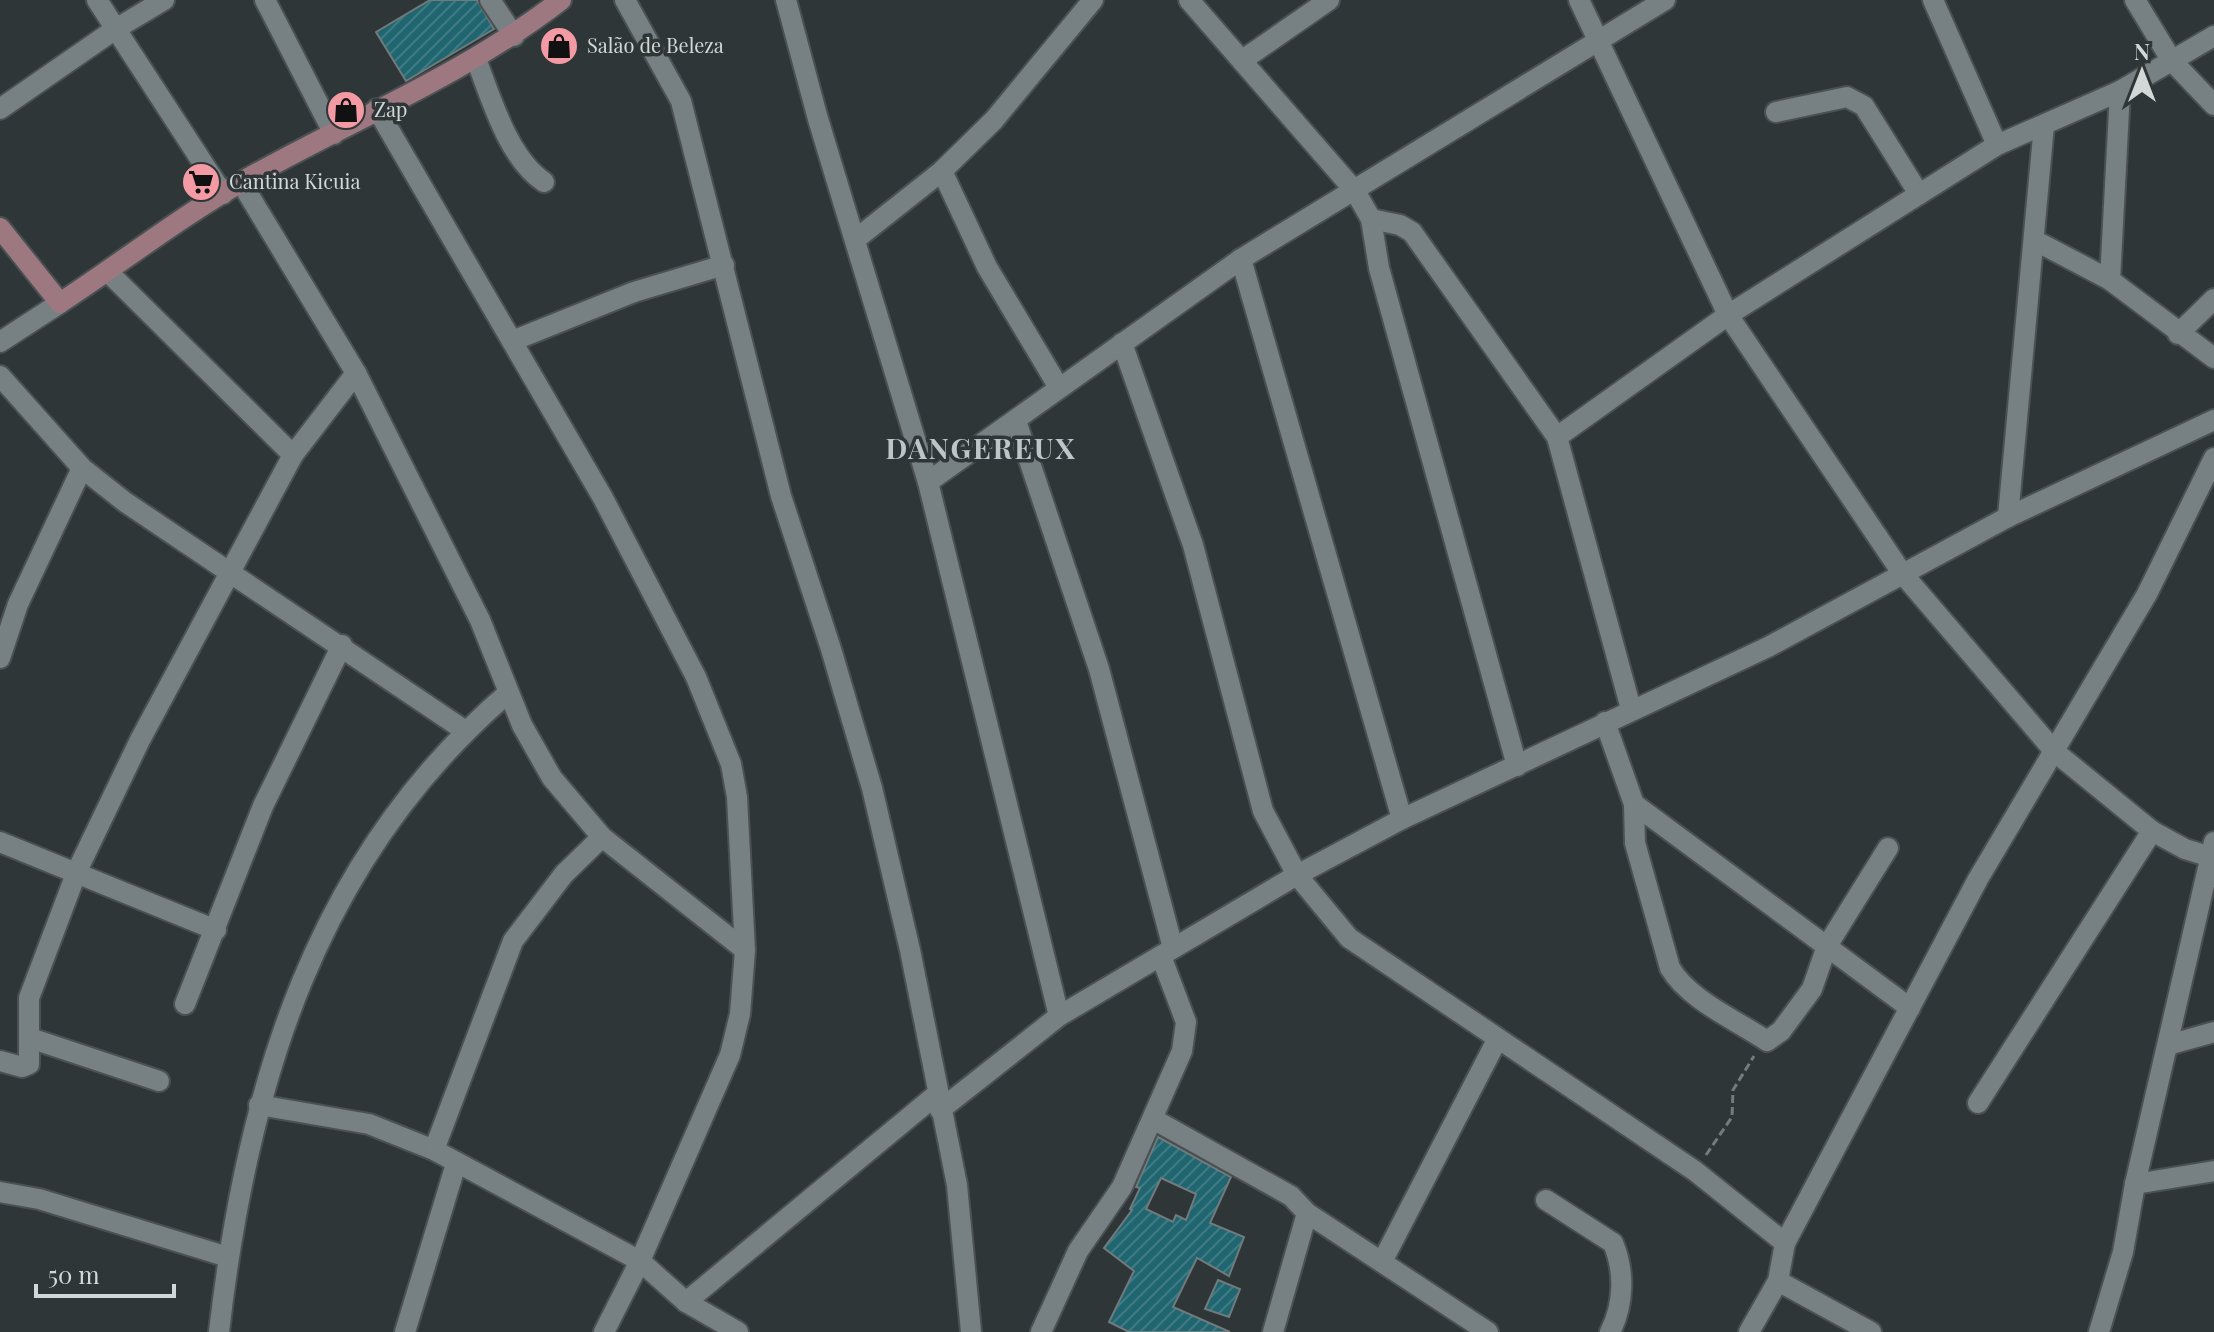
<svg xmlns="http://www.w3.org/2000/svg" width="2214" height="1332" viewBox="0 0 2214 1332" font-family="'Playfair Display',serif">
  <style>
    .building { fill: url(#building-hatch); stroke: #717a7c; stroke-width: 2; fill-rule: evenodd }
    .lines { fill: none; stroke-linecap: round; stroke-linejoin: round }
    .street-casing { stroke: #4b5153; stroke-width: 24 }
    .secondary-casing { stroke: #4b5153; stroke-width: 24 }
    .path { stroke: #737b7b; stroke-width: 3; stroke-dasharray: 8 4; stroke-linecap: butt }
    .street { stroke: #778082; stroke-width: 20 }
    .secondary { stroke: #9d7881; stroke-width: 20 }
    .labels { text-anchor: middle; stroke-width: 7; stroke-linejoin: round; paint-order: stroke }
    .poi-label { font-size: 20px; fill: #d2d8d8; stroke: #2e3637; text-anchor: start }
    .district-label { font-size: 28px; font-weight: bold; letter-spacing: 2px; fill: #bcc6c8; stroke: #2e3637 }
  </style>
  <defs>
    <pattern id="building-hatch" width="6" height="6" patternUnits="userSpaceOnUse" patternTransform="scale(2)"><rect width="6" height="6" fill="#206670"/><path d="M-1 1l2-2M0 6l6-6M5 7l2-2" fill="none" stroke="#407b84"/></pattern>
  </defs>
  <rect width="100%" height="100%" fill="#2e3637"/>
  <g class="building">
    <polygon points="430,0 477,0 494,29 406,81 376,32"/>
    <path d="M1158,1137L1231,1177L1210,1223L1244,1237L1229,1276L1197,1258L1173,1307L1230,1332H1129L1109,1322L1134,1271L1104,1248L1132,1210L1130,1209L1140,1188L1136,1187ZM1161,1178L1196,1194L1186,1220L1176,1215L1173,1222L1146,1209Z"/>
    <polygon points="1218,1280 1240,1289 1229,1317 1205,1309"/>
  </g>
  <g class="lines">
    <g class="street-casing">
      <g id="street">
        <polyline points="97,0 223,194"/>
        <polyline points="265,0 334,134"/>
        <polyline points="490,0 514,36"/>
        <polyline points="625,0 681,101 781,496 831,649 872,788 910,950 957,1185 971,1332"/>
        <polyline points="786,0 818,119 928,482 1059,1016"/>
        <polyline points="1189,0 1355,191 1371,219 1400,225 1412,232 1557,437 1631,709"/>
        <polyline points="1579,0 1728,315 1902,573 2055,752 2152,831 2185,849 2214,858"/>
        <polyline points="1933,0 1997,145"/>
        <polyline points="2135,0 2172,61 2214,105"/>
        <path d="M476,59C491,98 508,158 544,182"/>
        <polyline points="1244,59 1329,0"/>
        <polyline points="0,109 114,30 164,0"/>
        <polyline points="377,109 603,498 696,677 731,764 737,797 745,950 740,1014 730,1055 640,1261 604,1332"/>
        <polyline points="1776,112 1847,97 1864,106 1919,194"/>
        <polyline points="942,171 987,267 1058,386"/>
        <polyline points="241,182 356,373 480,620 522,725 552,778 602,837 745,950"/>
        <polyline points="1371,219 1379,268 1517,766"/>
        <polyline points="856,239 942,171 994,120 1093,0"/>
        <polyline points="2036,241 2110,280 2214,358"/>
        <polyline points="1241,259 1402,819"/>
        <polyline points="108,272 293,455"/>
        <polyline points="2110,280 2120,91"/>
        <polyline points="2178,334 2214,299"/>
        <polyline points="512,341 634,292 724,265"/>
        <polyline points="0,342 60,303"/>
        <polyline points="1122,343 1193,545 1263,811 1297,875 1349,938 1695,1171 1785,1243"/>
        <polyline points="0,376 82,468 125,502 464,730"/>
        <polyline points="1016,421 1099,669 1173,948"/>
        <polyline points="1557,437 1728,315 1997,145 2120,91 2214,36"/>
        <polyline points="928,482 1241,259 1665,0"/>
        <polyline points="2008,517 2044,125"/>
        <polyline points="0,658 18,604 82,468"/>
        <polyline points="1605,722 1634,804 1910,1008"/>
        <path d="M1634,804L1635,843L1670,968C1689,1000 1736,1020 1767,1041L1781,1031L1812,989L1827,946L1888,848"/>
        <polyline points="0,842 216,930"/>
        <polyline points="185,1004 263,806 342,645"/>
        <polyline points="30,1038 159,1081"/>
        <polyline points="2168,1045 2214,1032"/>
        <polyline points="0,1061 22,1067 29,1064 29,998 77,871 140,740 293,455 356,373"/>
        <polyline points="1978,1103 2152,831"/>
        <polyline points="259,1105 369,1124 434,1150 640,1261 686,1302 738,1332"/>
        <polyline points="940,1110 1059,1016 1297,875 1402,819 1768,647 2008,517 2214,420"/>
        <polyline points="1153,1119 1291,1196 1307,1213 1488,1332"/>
        <polyline points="434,1150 513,941 564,874 602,837"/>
        <polyline points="2135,1184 2214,1171"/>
        <polyline points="0,1192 39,1199 228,1257"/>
        <path d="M1546,1200L1613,1243C1625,1271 1624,1305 1610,1332"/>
        <polyline points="1383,1260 1497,1040"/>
        <polyline points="1778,1281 1871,1332"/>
        <polyline points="686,1302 936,1095"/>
        <path d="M219,1332C247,1087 315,858 508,693"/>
        <polyline points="405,1332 456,1164"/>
        <polyline points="1041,1332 1078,1251 1122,1187 1182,1051 1186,1022 1161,956"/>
        <polyline points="1273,1332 1307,1213"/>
        <polyline points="1749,1332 1778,1281 1785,1243 1978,879 2147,594 2214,458"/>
        <polyline points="2099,1332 2123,1252 2135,1184 2214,842"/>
      </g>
    </g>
    <g class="secondary-casing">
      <path id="secondary" d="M0,228L60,303C121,263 180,217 243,181C349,121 464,75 561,0"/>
    </g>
    <polyline class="path" points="1706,1155 1732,1117 1733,1090 1754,1056"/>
    <use href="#street" class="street"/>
    <use href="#secondary" class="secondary"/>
  </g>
  <defs>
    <g id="shop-disc" transform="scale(2)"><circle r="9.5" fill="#f49aa5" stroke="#2e3637"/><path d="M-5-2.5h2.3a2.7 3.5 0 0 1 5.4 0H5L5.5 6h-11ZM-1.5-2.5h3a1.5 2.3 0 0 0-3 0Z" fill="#111"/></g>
    <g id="supermarket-disc" transform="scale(2)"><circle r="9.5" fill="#f49aa5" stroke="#2e3637"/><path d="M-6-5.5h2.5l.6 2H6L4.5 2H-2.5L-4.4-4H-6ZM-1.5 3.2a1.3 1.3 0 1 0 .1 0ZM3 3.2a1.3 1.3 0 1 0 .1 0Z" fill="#111"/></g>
  </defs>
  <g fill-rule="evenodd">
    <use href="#shop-disc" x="559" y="46"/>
    <use href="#shop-disc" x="346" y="110"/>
    <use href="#supermarket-disc" x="201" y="182"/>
  </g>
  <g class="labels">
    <g class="poi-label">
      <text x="587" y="53">Salão de Beleza</text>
      <text x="374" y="117">Zap</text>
      <text x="229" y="189">Cantina Kicuia</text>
    </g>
    <g class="district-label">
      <text x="981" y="459">DANGEREUX</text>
    </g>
  </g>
  <g transform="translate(2142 72)" stroke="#2e3637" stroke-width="6" paint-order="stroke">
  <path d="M0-6L14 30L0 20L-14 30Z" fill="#d2d8d8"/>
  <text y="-12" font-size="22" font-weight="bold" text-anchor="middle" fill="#d2d8d8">N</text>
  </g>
  <path d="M36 1284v12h138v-12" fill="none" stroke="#d2d8d8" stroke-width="4"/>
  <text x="48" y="1284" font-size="24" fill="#d2d8d8" stroke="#2e3637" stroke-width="6" paint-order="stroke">50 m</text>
</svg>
